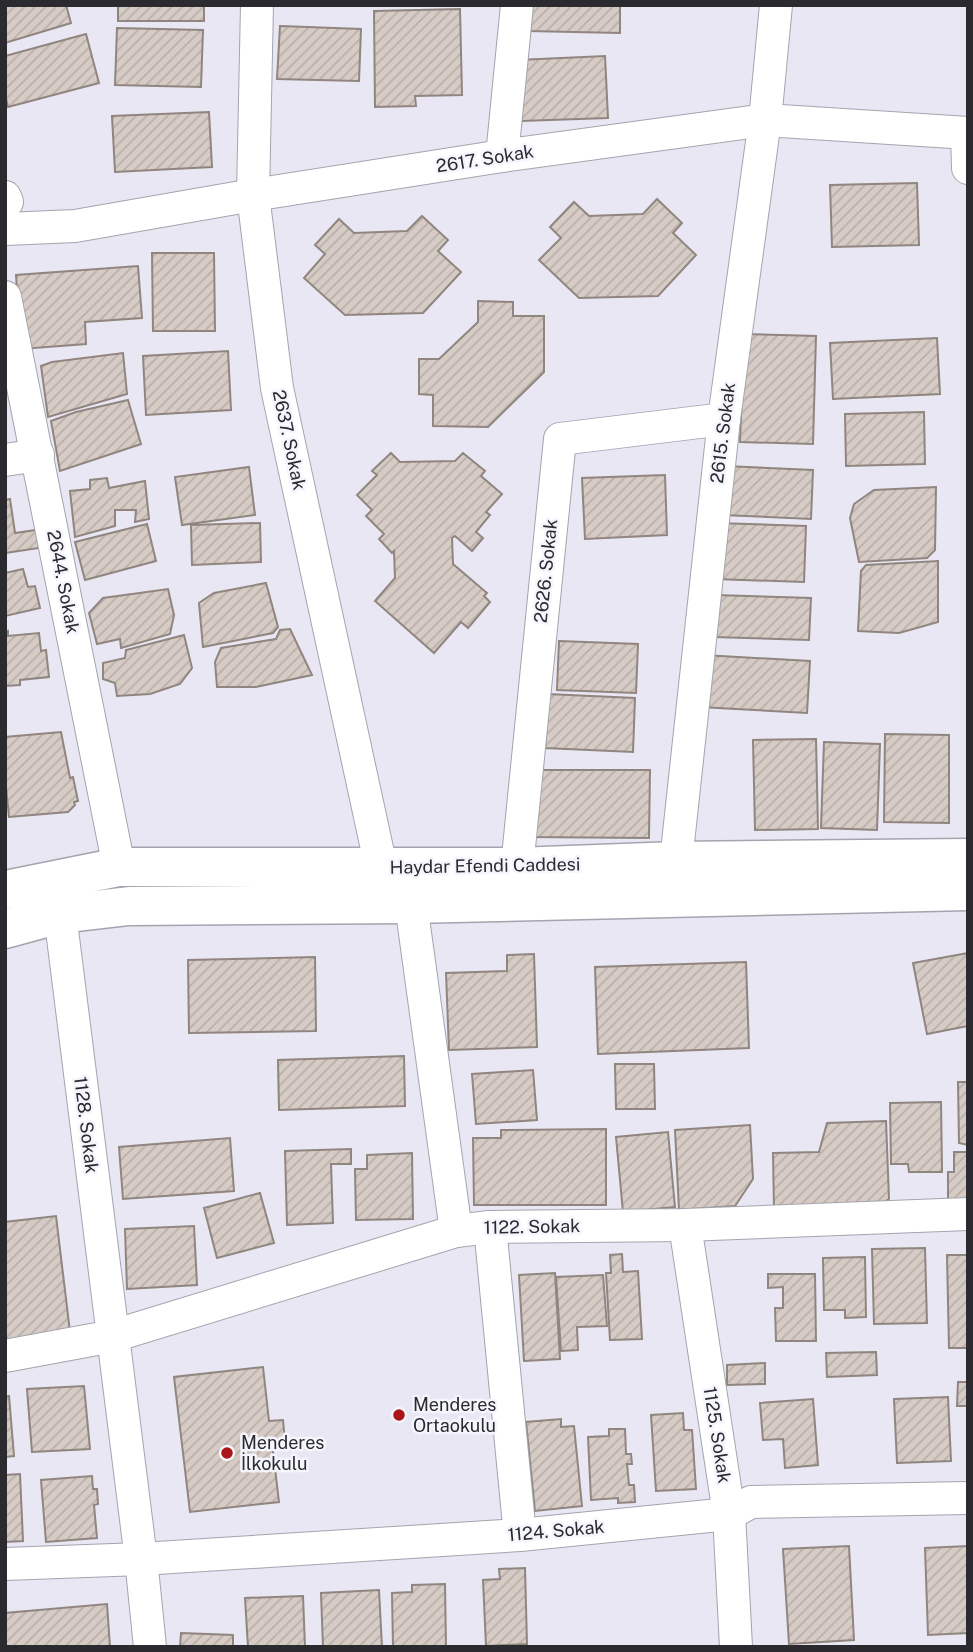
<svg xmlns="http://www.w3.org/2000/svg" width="973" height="1652" viewBox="0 0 973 1652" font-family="'Public Sans',sans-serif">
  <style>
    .building { fill: url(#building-hatch); stroke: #90857f; stroke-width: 2 }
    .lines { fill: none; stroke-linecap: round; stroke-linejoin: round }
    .minor-casing { stroke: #a4a4af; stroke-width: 34 }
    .secondary-casing { stroke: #a4a4af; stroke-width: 41 }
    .minor { stroke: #fff; stroke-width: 32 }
    .secondary { stroke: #fff; stroke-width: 38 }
    .poi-dot { fill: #a91518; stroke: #f5f5fe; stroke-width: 2.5 }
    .labels { text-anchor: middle; stroke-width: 5; stroke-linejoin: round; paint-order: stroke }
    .street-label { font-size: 18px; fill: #2a2a2f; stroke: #f5f5fe }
    .poi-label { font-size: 18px; fill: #2a2a2f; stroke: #f5f5fe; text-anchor: start }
  </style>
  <defs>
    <pattern id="building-hatch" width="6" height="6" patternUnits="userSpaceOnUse" patternTransform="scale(1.75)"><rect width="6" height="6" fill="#d7ccc5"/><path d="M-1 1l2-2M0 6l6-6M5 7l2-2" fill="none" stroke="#b9afaa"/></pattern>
  </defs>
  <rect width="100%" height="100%" fill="#e8e7f3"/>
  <g class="building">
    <polygon points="5,5 66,5 71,23 5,43"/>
    <rect x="118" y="5" width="86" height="16"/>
    <polygon points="529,5 620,5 620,33 528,31"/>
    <polygon points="460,9 462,95 415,96 416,106 375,107 374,11"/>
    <polygon points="280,26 361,29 359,81 277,79"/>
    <polygon points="117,28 203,30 201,87 115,85"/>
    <polygon points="86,34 99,83 8,107 5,95 5,56"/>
    <polygon points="605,56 608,118 521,121 518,60"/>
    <polygon points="209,112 212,167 115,172 112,116"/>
    <polygon points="917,183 919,245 832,247 830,185"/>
    <polygon points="657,199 682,223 673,233 696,255 658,296 579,298 539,260 561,238 550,227 574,202 589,216 643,214"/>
    <polygon points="422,216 448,240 438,251 461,272 423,313 345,315 304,278 325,254 315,245 339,219 354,233 407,231"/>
    <polygon points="152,253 214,253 215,331 153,331"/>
    <polygon points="138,266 142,318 85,322 86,344 21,349 16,275"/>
    <polygon points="478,301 513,302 513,316 544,316 544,372 488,427 433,426 433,395 419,394 419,359 439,359 478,322"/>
    <polygon points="744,334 816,336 813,444 740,442"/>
    <polygon points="937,338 940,394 833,399 830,343"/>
    <polygon points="228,351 231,410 146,415 143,356"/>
    <polygon points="123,353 127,394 48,417 41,366 52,362"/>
    <polygon points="128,400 141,444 60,471 51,421 76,412"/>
    <polygon points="924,412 925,464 846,466 845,414"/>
    <polygon points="391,453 400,462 455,461 463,453 485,471 481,476 502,494 486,512 490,515 476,532 483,538 472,551 455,536 452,538 453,564 487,593 484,596 490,602 468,628 461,622 434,653 375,601 395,578 394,551 392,553 379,539 384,534 366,516 372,510 357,495 377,475 372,471"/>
    <polygon points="725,466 813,470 811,519 723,515"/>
    <polygon points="249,467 255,515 182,525 175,477"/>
    <polygon points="665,475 667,535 585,539 582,478"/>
    <polygon points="107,478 109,488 145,481 149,519 135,522 136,510 115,510 115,526 75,537 70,491 90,489 90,480"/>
    <polygon points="936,487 935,550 927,558 859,562 850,518 854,504 874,490"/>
    <polygon points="10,499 15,533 36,530 39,548 5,553 5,500"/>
    <polygon points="260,523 261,562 192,565 191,525"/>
    <polygon points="716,523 806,526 804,582 715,579"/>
    <polygon points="147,524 156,561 85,580 75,542"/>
    <polygon points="938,561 938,622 899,633 858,631 861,571 866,565"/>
    <polygon points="23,569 28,587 35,586 40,608 5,616 5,573"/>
    <polygon points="266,583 278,627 273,633 203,647 199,603 214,593"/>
    <polygon points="168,589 174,615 170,634 121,648 120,639 97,644 89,613 103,598"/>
    <polygon points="715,595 811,598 809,640 713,637"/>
    <polygon points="290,629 312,675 256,687 217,687 215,662 221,648 276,639 280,630"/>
    <polygon points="8,631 8,636 39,633 41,651 46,650 49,677 20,680 20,685 5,686 5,632"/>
    <polygon points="184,635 192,668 180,684 150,694 117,696 115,683 103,679 103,663 125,658 126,650"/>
    <polygon points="559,641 638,644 636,693 557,690"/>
    <polygon points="703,655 810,661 807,713 700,707"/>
    <polygon points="547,694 635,698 633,752 545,748"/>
    <polygon points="61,732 70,778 73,777 78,801 74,802 75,805 68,812 9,817 5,777 5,737"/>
    <polygon points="885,734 949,735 949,823 884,822"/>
    <polygon points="816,739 818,829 755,830 753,740"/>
    <polygon points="824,742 880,744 877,830 821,828"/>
    <polygon points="529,770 650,770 649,838 528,837"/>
    <polygon points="968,953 968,1026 927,1034 913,963"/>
    <polygon points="534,954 537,1047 449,1050 446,973 507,971 507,955"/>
    <polygon points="315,957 316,1031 189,1033 188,960"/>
    <polygon points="746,962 749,1048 598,1054 595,967"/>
    <polygon points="404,1056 405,1106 279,1110 278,1060"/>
    <polygon points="615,1064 654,1064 655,1109 616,1109"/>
    <polygon points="533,1070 537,1120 476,1124 472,1074"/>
    <polygon points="958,1082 968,1082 968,1145 959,1143"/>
    <polygon points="941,1102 942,1172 909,1172 908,1164 891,1164 890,1103"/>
    <polygon points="886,1121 889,1199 875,1207 774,1210 773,1153 819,1152 827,1123"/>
    <polygon points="750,1125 753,1179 735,1206 679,1210 675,1130"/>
    <polygon points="606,1129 606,1205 474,1205 473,1138 501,1138 501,1130"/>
    <polygon points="668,1132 675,1207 623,1212 616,1137"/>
    <polygon points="230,1138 234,1191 123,1199 119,1147"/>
    <polygon points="351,1149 351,1164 331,1164 333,1223 287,1225 285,1151"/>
    <polygon points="954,1152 968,1152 968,1208 948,1208 948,1172 954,1172"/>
    <polygon points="412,1153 413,1219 356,1220 355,1169 367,1169 367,1155"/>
    <polygon points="260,1193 274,1243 217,1258 204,1208"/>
    <polygon points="56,1216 70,1332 5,1340 5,1222"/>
    <polygon points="194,1226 197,1285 127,1289 125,1229"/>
    <polygon points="925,1248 927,1323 874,1324 872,1249"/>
    <polygon points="622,1254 623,1272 638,1271 642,1339 610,1340 606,1273 611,1273 610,1255"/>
    <polygon points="947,1255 968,1255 968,1348 949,1348"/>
    <polygon points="865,1257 866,1317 845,1318 845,1310 824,1310 823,1258"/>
    <polygon points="555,1273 560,1359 524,1361 519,1275"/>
    <polygon points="768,1274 815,1274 816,1341 776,1341 775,1308 783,1308 783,1287 768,1288"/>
    <polygon points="603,1275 607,1326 577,1327 578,1350 561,1351 556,1277"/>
    <polygon points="876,1352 877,1375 827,1377 826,1353"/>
    <polygon points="765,1363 765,1384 727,1385 727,1365"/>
    <polygon points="263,1367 269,1421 283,1420 285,1442 272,1443 279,1502 190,1512 174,1377"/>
    <polygon points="958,1382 968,1382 968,1406 957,1406"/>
    <polygon points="84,1386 90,1449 32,1452 27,1389"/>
    <polygon points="9,1396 14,1456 5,1457 5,1397"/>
    <polygon points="948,1397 951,1461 897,1463 894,1399"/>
    <polygon points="813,1399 818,1465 785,1468 783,1439 763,1440 760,1403"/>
    <polygon points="683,1413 684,1430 692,1430 696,1489 656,1491 651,1415"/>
    <polygon points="561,1419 561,1427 574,1426 582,1506 535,1511 526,1422"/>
    <polygon points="609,1429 625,1429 626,1454 631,1454 632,1464 627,1464 629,1485 634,1485 635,1502 618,1503 618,1498 591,1500 588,1437 609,1436"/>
    <polygon points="20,1474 23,1541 5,1542 5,1475"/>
    <polygon points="92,1476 93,1489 97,1489 98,1504 94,1505 97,1538 46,1542 41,1480"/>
    <polygon points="849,1546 854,1640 789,1644 783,1549"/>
    <polygon points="968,1546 968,1633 928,1635 925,1548"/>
    <polygon points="525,1568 527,1644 486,1646 483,1580 500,1579 499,1569"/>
    <polygon points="445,1584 446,1647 393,1647 392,1593 412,1592 412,1585"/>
    <polygon points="379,1590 382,1647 323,1647 321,1593"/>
    <polygon points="303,1596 305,1647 248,1647 245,1598"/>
    <polygon points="107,1604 110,1647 5,1647 5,1613"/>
    <polygon points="181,1633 233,1635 233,1647 180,1647"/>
  </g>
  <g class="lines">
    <g class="minor-casing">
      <g id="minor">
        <polyline points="257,5 253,195 277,388 381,867"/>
        <polyline points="967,133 968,168"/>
        <polyline points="502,156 517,5"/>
        <polyline points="5,197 7,202 5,204"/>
        <polyline points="5,229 75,226 253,195 502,156 765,120 968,133"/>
        <polyline points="5,297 119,867"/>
        <polyline points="5,460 38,455"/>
        <polyline points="676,861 724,419 765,120 776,5"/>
        <polyline points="517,867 560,439 724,419"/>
        <polyline points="411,904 456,1231"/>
        <polyline points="60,914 141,1559 150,1647"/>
        <polyline points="685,1225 729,1514 736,1647"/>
        <polyline points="490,1227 520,1535"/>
        <polyline points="5,1356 113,1336 456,1231 490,1227 685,1225 968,1214"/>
        <polyline points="5,1564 141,1559 520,1535 729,1514 751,1502 968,1498"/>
      </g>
    </g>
    <g class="secondary-casing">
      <g id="secondary">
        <polyline points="5,890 119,867 517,867 676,861 968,858"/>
        <polyline points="5,929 60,914 129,906 411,904 968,891"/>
      </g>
    </g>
    <use href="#minor" class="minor"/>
    <use href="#secondary" class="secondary"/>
  </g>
  <g class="poi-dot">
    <circle cx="399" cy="1415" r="7"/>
    <circle cx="227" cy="1453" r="7"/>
  </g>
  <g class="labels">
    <g class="street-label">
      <text transform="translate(485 159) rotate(-9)" y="6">2617. Sokak</text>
      <text transform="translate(723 433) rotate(-83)" y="6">2615. Sokak</text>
      <text transform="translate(289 440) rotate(78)" y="6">2637. Sokak</text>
      <text transform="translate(546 571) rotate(-84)" y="6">2626. Sokak</text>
      <text transform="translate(63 582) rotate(79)" y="6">2644. Sokak</text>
      <text transform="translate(485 866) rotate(-1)" y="6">Haydar Efendi Caddesi</text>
      <text transform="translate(86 1125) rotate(83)" y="6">1128. Sokak</text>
      <text transform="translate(532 1227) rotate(-1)" y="6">1122. Sokak</text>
      <text transform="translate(717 1435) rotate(81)" y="6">1125. Sokak</text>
      <text transform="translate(556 1531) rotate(-5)" y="6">1124. Sokak</text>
    </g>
    <g class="poi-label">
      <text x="413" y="1411">Menderes<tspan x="413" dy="21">Ortaokulu</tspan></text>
      <text x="241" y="1449">Menderes<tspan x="241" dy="21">İlkokulu</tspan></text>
    </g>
  </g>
  <rect width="973" height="1652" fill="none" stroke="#2a2a2f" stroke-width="14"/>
</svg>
